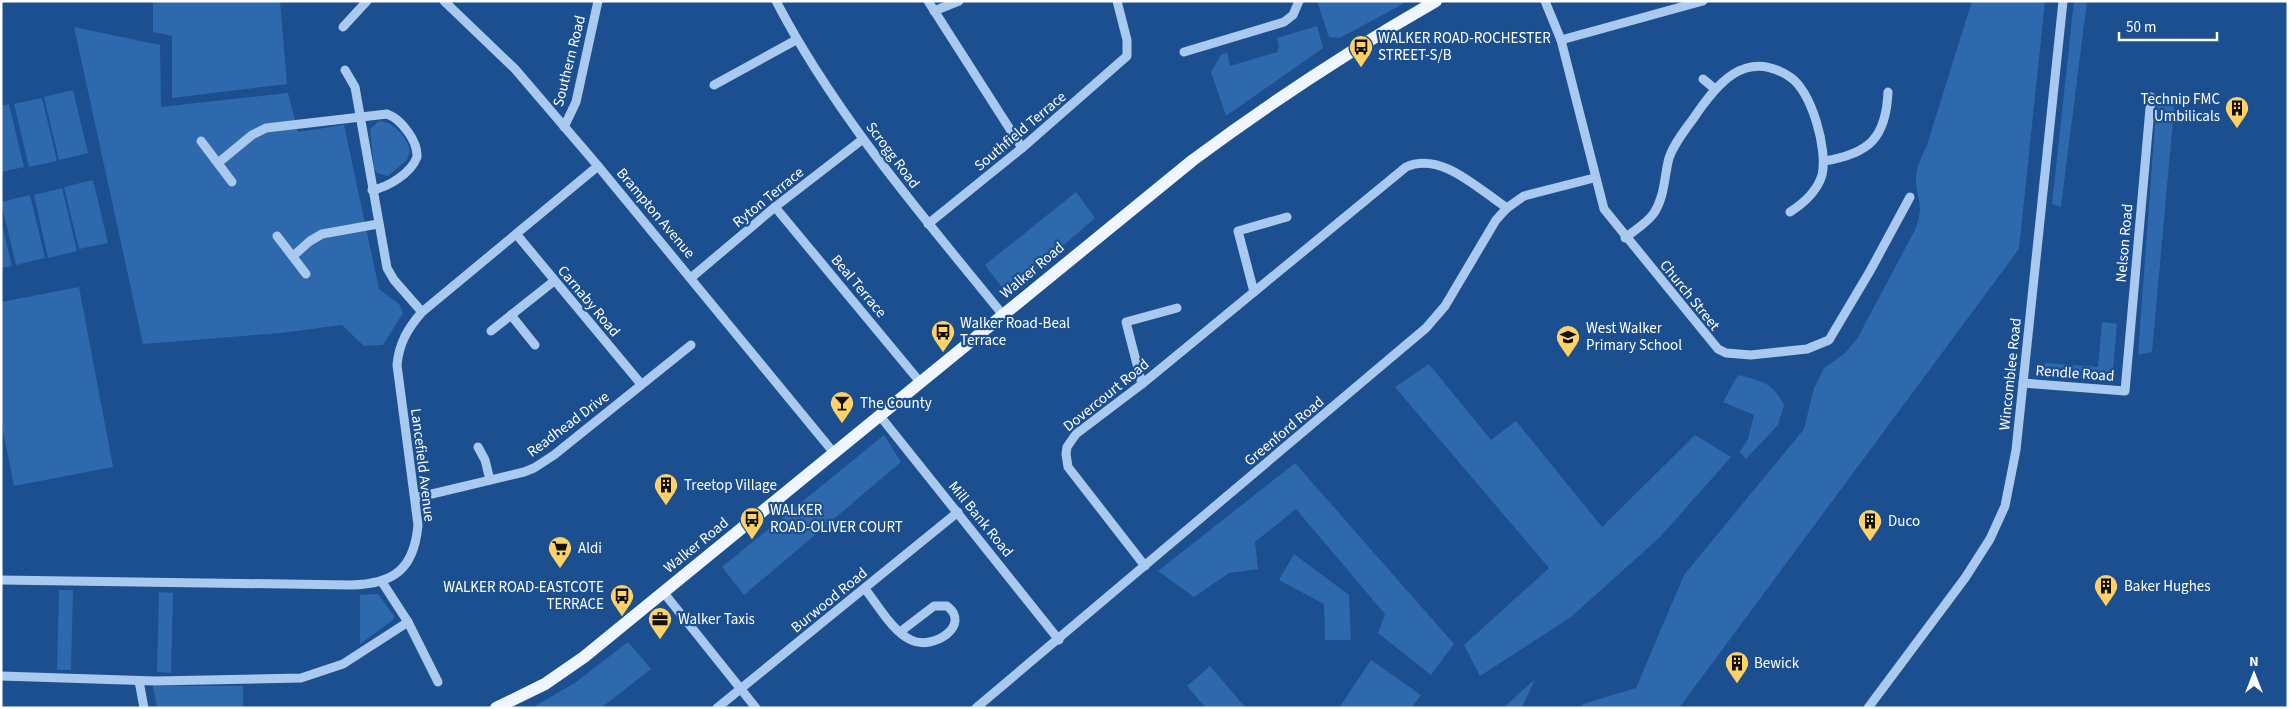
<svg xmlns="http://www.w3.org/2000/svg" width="2289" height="709" viewBox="0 0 2289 709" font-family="'Source Sans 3',sans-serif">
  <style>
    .green { fill: #2e69ad }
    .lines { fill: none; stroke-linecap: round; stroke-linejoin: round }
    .minor { stroke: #a9c9ee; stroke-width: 9 }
    .major { stroke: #f0f6ff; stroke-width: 12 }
    .labels { text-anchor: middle; stroke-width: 4.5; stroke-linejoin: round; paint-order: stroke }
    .poi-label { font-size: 15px; fill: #fff; stroke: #1b4f8f; text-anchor: start }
    .street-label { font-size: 15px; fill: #fff; stroke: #1b4f8f }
  </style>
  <rect width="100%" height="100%" fill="#1b4f8f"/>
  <g class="green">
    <polygon points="153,1 280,1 287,84 172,98 172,36 153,32"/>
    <polygon points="1317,1 1408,1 1340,38 1329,37"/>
    <path d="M1972,1H2045L2019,249L1679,708H1581L1583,704L1636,688L1684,575L1804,429L1814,388L1824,368L1844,354L1857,339L1915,230C1926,201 1915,200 1916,175C1917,165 1923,154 1927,145Z"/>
    <polygon points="2074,1 2087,1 2061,207 2052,204"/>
    <polygon points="1317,26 1323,48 1226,116 1211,72 1221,55 1227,53 1230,66 1277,52 1279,47 1277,38"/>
    <polygon points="74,27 160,45 161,107 288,93 298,132 344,125 379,289 399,304 403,313 383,345 364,346 342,325 281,333 143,344"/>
    <polygon points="73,90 88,153 59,160 44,97"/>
    <polygon points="2157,97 2175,98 2152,352 2138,355"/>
    <polygon points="42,98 57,161 29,167 14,104"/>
    <polygon points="9,104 24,167 1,172 1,106"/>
    <path d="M379,121C394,122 407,137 410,151L407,160L388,176L377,173L374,168L370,129Z"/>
    <polygon points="93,180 108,243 79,249 64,187"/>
    <polygon points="62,188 77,251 48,258 34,195"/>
    <polygon points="1076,192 1095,218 1007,294 985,265"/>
    <polygon points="30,195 45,258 16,265 1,202"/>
    <polygon points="1,221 12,266 1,268"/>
    <polygon points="79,287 113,467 14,486 1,421 1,302"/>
    <polygon points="2102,322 2117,324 2113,370 2096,379 2045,374 2042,367 2046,363 2098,367"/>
    <polygon points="1429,364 1491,440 1516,421 1602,527 1695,435 1731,457 1660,537 1571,617 1480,676 1464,645 1549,568 1395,387"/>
    <path d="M1738,375C1762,381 1772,382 1784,405L1778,425L1746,459L1740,452L1748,439L1754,415L1723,402Z"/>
    <polygon points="884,435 901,462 744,595 722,567"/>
    <polygon points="1295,463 1454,644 1431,675 1378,633 1385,614 1296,509 1255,542 1258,569 1229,573 1194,597 1158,571"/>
    <polygon points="1294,554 1349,595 1351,640 1325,640 1324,604 1279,580"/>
    <polygon points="59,590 73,590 71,670 57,670"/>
    <polygon points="159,592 173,593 171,673 157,672"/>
    <polygon points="378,594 394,616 393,620 360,644 360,595"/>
    <polygon points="628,642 651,669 601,708 532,708 576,682"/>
    <polygon points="1371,660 1421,695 1411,708 1339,708"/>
    <polygon points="1210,666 1246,708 1206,708 1187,686"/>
    <polygon points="1535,679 1522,708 1503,708"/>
    <polygon points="153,686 243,686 243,708 157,708"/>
  </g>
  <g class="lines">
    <g class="minor">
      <polyline points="444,1 515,69 598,166 834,453"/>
      <path d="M776,1C836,116 922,215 1003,315"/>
      <polyline points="928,1 1022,148"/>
      <polyline points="1545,1 1561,40 1604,209 1718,349 1726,353 1751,355 1807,349 1829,340 1870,271 1910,197"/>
      <polyline points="934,11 959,1"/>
      <polyline points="343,27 367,1"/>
      <polyline points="1561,40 1703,1"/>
      <polyline points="1184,52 1284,22 1293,15 1299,1"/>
      <polyline points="345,70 355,87 387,268 394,280 422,312"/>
      <polyline points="1703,79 1715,89"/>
      <polyline points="714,85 796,40"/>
      <polyline points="564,127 576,102 598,1"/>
      <polyline points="201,141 232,182"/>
      <path d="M1824,161C1869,154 1886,138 1888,92"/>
      <path d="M218,163L252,135L266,128L387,114C401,119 418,141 417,157C411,173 389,187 372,190"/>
      <polyline points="775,207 920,382"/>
      <polyline points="928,224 1022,148 1127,56 1127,40 1117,1"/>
      <polyline points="517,235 641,384"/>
      <polyline points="277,236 306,274"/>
      <path d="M1625,238C1635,230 1647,223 1654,213C1665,196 1664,177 1669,158C1674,144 1684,131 1693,119C1716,85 1745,47 1790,77C1812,92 1828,150 1822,175C1817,192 1804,203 1790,212"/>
      <polyline points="293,256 310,241 322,234 378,224"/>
      <polyline points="692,277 775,207 863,139"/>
      <polyline points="1254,292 1238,231 1287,217"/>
      <polyline points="511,315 535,345"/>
      <polyline points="491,331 554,281"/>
      <polyline points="2023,383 2125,391 2151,97"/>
      <polyline points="1142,384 1126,322 1177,308"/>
      <polyline points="880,416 1059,640"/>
      <polyline points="478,447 485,460 490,480"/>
      <polyline points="415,498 524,472 534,468 554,455 691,345"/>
      <path d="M1145,566L1068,467L1066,454L1067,447L1076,434L1142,384L1406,167C1441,151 1478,189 1507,208"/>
      <path d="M1,580L351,585C393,584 414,570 418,525L397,365C399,343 408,328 422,312L598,166"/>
      <polyline points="382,582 408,622 438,682"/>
      <path d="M865,589C878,605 892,631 911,640C933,651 972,625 947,606H934L900,632"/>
      <polyline points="664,593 756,708"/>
      <polyline points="1,676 155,681 301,678 343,664 408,622"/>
      <polyline points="139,681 144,708"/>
      <polyline points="717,708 958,512"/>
      <polyline points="976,708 1426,328 1445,306 1496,220 1507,208 1524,196 1594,178"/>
      <polyline points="1868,708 1965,578 1990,539 2005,506 2016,450 2063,1"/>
    </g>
    <path class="major" d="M496,708L545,684L584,657L1193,160C1271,102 1352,49 1436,1"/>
  </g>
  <defs>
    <g id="bus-pin" transform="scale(1.25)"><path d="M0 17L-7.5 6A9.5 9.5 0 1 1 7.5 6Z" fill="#ffd166" stroke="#1b4f8f"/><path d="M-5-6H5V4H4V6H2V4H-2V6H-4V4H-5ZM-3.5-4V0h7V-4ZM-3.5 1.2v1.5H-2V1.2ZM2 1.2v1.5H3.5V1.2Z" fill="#111"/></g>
    <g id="building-pin" transform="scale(1.25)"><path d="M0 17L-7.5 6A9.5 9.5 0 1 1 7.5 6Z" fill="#ffd166" stroke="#1b4f8f"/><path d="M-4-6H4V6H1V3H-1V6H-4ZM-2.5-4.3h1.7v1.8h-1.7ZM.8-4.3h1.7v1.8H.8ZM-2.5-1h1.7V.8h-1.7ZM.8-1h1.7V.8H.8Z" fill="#111"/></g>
    <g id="school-pin" transform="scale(1.25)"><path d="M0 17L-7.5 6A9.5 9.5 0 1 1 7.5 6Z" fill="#ffd166" stroke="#1b4f8f"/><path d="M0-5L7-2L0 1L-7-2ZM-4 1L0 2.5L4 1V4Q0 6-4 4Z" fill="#111"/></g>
    <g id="bar-pin" transform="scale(1.25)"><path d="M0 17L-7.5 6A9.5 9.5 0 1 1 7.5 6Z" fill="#ffd166" stroke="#1b4f8f"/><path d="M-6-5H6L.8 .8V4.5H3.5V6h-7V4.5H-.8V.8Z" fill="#111"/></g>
    <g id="supermarket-pin" transform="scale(1.25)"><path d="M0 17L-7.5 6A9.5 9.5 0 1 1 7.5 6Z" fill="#ffd166" stroke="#1b4f8f"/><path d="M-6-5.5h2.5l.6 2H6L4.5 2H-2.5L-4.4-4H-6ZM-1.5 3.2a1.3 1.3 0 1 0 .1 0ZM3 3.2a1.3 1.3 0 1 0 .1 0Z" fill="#111"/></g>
    <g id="office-pin" transform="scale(1.25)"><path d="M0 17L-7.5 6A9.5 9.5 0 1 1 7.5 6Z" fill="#ffd166" stroke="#1b4f8f"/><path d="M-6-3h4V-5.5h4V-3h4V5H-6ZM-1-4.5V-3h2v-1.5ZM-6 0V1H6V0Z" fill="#111"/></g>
  </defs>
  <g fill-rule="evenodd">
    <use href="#bus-pin" x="1361" y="47"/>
    <use href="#building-pin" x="2237" y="108"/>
    <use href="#bus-pin" x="943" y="332"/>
    <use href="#school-pin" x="1568" y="337"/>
    <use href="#bar-pin" x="842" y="403"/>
    <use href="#building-pin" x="666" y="485"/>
    <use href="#bus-pin" x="752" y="519"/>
    <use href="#building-pin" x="1870" y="521"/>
    <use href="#supermarket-pin" x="560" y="548"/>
    <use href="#building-pin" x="2106" y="586"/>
    <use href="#bus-pin" x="622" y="596"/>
    <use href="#office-pin" x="660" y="619"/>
    <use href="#building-pin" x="1737" y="663"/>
  </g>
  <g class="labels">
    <g class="poi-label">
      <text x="1378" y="43">WALKER ROAD-ROCHESTER<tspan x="1378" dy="17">STREET-S/B</tspan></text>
      <text x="2220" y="104" text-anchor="end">Technip FMC<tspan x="2220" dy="17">Umbilicals</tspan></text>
      <text x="960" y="328">Walker Road-Beal<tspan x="960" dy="17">Terrace</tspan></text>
      <text x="1586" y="333">West Walker<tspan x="1586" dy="17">Primary School</tspan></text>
      <text x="860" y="408">The County</text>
      <text x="684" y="490">Treetop Village</text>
      <text x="770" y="515">WALKER<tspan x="770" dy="17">ROAD-OLIVER COURT</tspan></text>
      <text x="1888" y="526">Duco</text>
      <text x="578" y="553">Aldi</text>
      <text x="2124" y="591">Baker Hughes</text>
      <text x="604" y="592" text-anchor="end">WALKER ROAD-EASTCOTE<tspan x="604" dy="17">TERRACE</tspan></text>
      <text x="678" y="624">Walker Taxis</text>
      <text x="1754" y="668">Bewick</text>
    </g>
    <g class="street-label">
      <text transform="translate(569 61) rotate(-76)" y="5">Southern Road</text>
      <text transform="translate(1020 131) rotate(-40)" y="5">Southfield Terrace</text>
      <text transform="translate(893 155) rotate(53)" y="5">Scrogg Road</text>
      <text transform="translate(768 197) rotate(-39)" y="5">Ryton Terrace</text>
      <text transform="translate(656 213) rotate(50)" y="5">Brampton Avenue</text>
      <text transform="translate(2124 243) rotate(-85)" y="5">Nelson Road</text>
      <text transform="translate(1032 270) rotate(-40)" y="5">Walker Road</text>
      <text transform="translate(859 286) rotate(50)" y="5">Beal Terrace</text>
      <text transform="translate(1690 295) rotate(51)" y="5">Church Street</text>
      <text transform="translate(589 301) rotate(50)" y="5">Carnaby Road</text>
      <text transform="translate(2075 373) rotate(4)" y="5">Rendle Road</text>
      <text transform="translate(2010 374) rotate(-84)" y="5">Wincomblee Road</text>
      <text transform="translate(1106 395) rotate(-39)" y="5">Dovercourt Road</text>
      <text transform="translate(568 424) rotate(-37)" y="5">Readhead Drive</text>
      <text transform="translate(1284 431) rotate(-40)" y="5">Greenford Road</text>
      <text transform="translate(423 465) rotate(83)" y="5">Lancefield Avenue</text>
      <text transform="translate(981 519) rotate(51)" y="5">Mill Bank Road</text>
      <text transform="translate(696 545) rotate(-39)" y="5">Walker Road</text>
      <text transform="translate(829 600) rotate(-39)" y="5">Burwood Road</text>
    </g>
  </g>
  <rect width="2289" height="709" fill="none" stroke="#ffffff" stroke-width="5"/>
  <g transform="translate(2254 674)" stroke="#1b4f8f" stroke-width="4" paint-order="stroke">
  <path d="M0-4L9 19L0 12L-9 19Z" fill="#ffffff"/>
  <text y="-8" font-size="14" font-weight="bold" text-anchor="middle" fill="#ffffff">N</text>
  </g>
  <path d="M2119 32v8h98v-8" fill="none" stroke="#ffffff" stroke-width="2.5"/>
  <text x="2126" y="32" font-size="15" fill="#ffffff" stroke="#1b4f8f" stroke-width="4" paint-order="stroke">50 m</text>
</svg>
